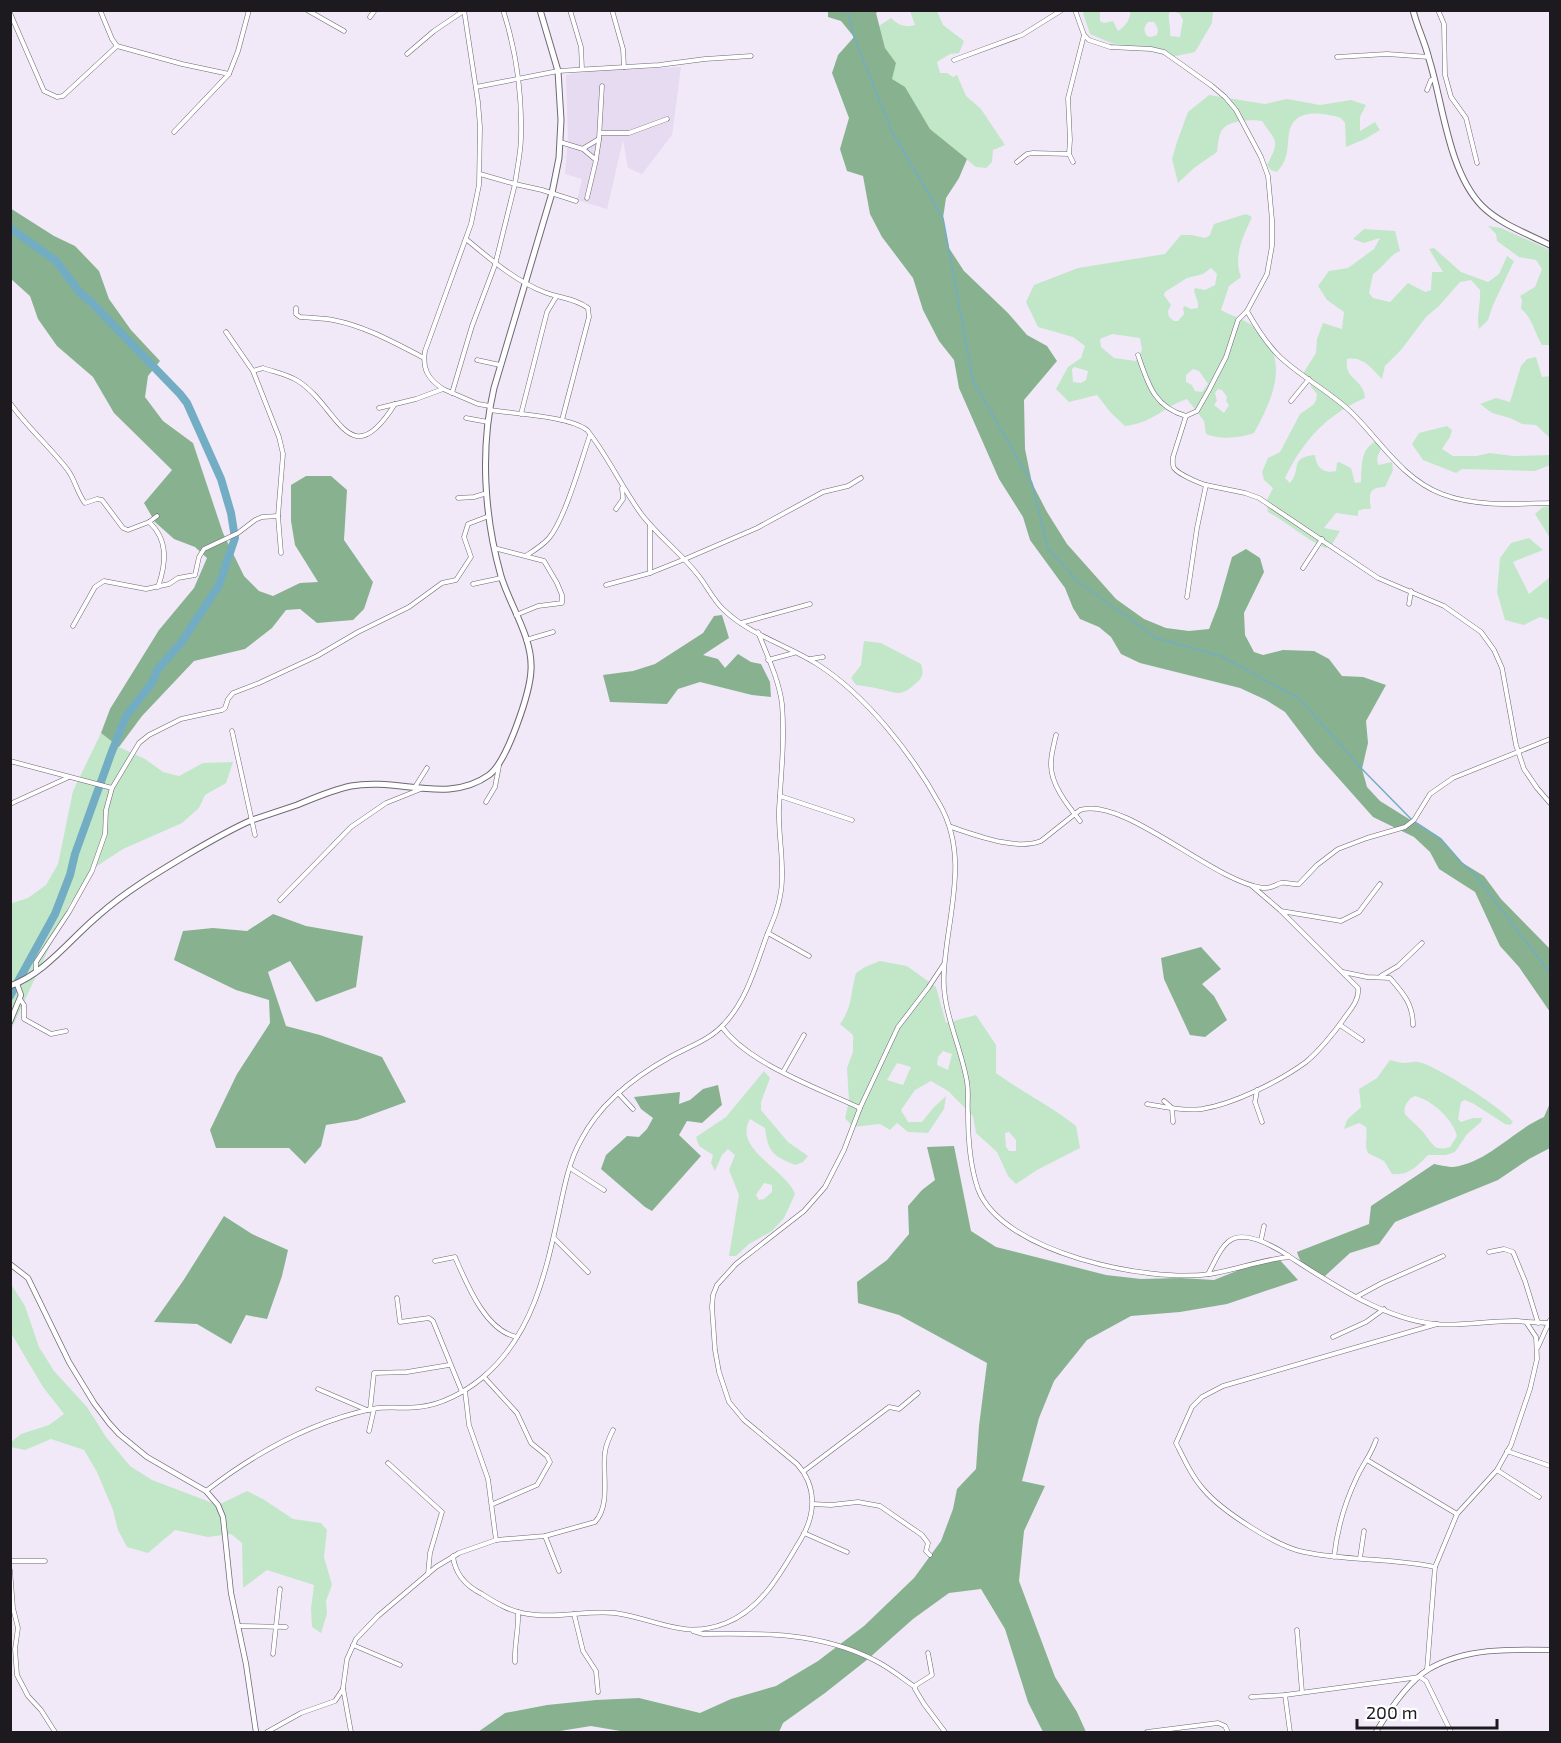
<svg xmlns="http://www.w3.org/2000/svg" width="1561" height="1743" viewBox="0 0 1561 1743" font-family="'Exo 2',sans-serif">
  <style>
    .built { fill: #e6dbf1 }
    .green { fill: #c2e7c8; fill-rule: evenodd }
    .forest { fill: #88b28f }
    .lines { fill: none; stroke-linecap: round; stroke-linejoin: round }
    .stream { stroke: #73adc4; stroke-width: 1.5 }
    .river { stroke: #73adc4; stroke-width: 8 }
    .minor-casing { stroke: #6e6774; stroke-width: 5 }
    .tertiary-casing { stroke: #6e6774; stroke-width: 6 }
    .secondary-casing { stroke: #6e6774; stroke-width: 7 }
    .minor { stroke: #fff; stroke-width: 4 }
    .tertiary { stroke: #fff; stroke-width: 4.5 }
    .secondary { stroke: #fff; stroke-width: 5 }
  </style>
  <rect width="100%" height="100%" fill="#f1e9f8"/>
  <polygon class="built" points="681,67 672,135 642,174 628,168 623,140 607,209 577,200 582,179 565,174 568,138 566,75 591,71"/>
  <g class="green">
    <path d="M910,11H937L943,25L964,41L959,53L950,54L937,62L940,73H947L953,77L957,75L966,96L981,109L1005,145L993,150L992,162L986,168L976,167L930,129L918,110L891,79L896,63L885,49L879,26L891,18C898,25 905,28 915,25Z"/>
    <path d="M1085,11H1100V21L1104,23L1113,21L1118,31C1125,27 1131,19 1130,11H1213L1212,23L1195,52L1171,57L1144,49L1111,43L1090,34L1083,13ZM1173,11L1180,14L1183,20L1180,37L1170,36C1171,28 1168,21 1169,13ZM1148,22H1154L1158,29L1157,35L1151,37L1147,36C1143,30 1144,27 1148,22Z"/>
    <path d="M1209,95L1265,104L1287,99L1320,105L1351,100L1366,105L1360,117V131L1375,122L1380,130L1365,139L1346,147L1345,123L1341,118C1323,113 1294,107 1289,133C1287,148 1289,159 1277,172L1271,170L1267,165C1280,140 1277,143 1262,121C1251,119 1226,120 1221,132C1218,138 1218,146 1217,152L1194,168L1178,183L1172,159L1177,142L1188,112Z"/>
    <path d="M1246,214L1252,217C1243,237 1233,256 1241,277L1229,286L1221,310C1232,316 1249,321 1258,330C1291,361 1272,400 1254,433C1239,438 1221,440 1206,434L1204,421L1187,399C1163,407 1153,423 1125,426L1111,413L1097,395L1069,402L1056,389L1068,367L1081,358L1085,346L1073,337L1038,327L1026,302L1034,285L1078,268L1165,254L1181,235H1192L1205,238L1210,235L1214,224ZM1211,268L1217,274L1215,285L1205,290L1195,288L1194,291L1198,303V308L1191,309L1185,306L1183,308L1184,314L1178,321H1174L1169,317L1168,311L1171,305L1164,295L1165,292L1187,278L1203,274ZM1112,334L1140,338L1142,350L1136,361L1114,358L1101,347L1100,339ZM1074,367L1088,371L1086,380L1081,383L1073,382L1072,369ZM1193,369L1199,371L1208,384L1202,392L1195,391L1192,385L1186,382V375ZM1218,389L1222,390L1227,397L1226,401L1229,405L1224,413L1214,405L1217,401L1215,393Z"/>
    <path d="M1488,226L1501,228L1550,250V345H1542C1535,334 1532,317 1521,309L1522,300L1520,296L1535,287L1542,269L1536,260L1519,257L1497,241L1496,234Z"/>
    <path d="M1364,229L1395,231L1400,251C1388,256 1384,267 1373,274L1369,293L1373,298L1390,302L1408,283L1425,292L1431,290L1432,272H1443L1429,249L1434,248L1461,272L1488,282L1499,274L1507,256L1514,261L1493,305L1488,320L1479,329C1476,316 1481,304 1480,290L1471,280L1460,282L1439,306L1426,317L1401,350L1385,366L1382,379C1372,369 1363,356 1347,359C1344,381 1364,378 1365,398C1326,415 1303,441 1285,478L1290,483C1302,469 1289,457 1315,455C1316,468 1324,474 1336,471L1337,463L1339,462L1351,468L1355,483L1361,482C1362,464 1360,447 1379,440L1383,444L1377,458L1378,465L1392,462L1393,470L1385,487C1368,487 1369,495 1371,509H1363L1358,511V516L1336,513L1324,528L1340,531L1331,546L1325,548C1304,538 1288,523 1268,512L1266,502L1273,488L1264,480L1262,472L1268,458L1280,452L1300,414L1313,405L1316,400L1317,394L1311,387L1310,380L1302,375L1316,353L1317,339L1323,323L1342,329L1344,312L1327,300L1318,286L1329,271L1348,268L1374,249L1380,238L1364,243L1353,239Z"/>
    <polygon points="1536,357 1542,377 1550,376 1550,438 1536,425 1522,424 1510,418 1492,413 1480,404 1496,398 1510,402 1521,366 1527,359"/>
    <polygon points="1447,426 1452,430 1450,437 1442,449 1453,456 1476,456 1490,453 1513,456 1550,455 1550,465 1535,471 1462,469 1456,473 1423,460 1412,444 1419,433"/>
    <polygon points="1550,506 1550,538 1535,514 1543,507"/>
    <polygon points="1529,538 1543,550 1513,562 1529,594 1549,578 1550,569 1550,620 1540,617 1524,625 1505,620 1497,592 1500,558 1511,543"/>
    <path d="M864,641L881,643L921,664C924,673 923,678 915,684C901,697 897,693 880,689C873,687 864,686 856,685L851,678L861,665Z"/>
    <polygon points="101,733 119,747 145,759 163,772 179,776 203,763 233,762 226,783 205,795 199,808 182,823 123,849 97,866 69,905 11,1030 12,903 28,898 46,885 58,864 73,791"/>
    <path d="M880,961L907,966L936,987L946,1023L976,1015L996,1045V1073C1022,1092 1051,1106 1076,1126L1080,1148L1037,1170L1016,1184L1008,1176L997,1152L976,1133L973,1116L948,1091L931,1081L915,1090L901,1110L908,1122H922L933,1108L946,1096L944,1109L928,1133L908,1132L897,1123L890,1130L880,1124L853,1127L845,1118L849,1101L847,1068L853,1052V1035L840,1024C853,1006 850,994 856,973L865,967ZM943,1051L952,1054L948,1070L937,1065L938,1057ZM897,1063L911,1067L903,1085L887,1080ZM1009,1132L1016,1140V1151H1009L1006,1147L1005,1133Z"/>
    <path d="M1390,1060C1395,1061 1400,1063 1404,1063C1409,1063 1413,1061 1418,1062C1436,1065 1502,1108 1513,1122L1510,1125L1505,1124L1474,1104L1465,1100L1461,1102L1458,1119L1461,1122L1473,1118H1482L1481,1122L1467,1134L1455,1152L1446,1155H1428C1417,1166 1409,1176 1392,1174L1384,1161L1368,1153C1364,1146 1368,1136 1366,1127L1359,1123L1344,1129L1347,1120L1361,1107L1359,1089L1377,1078ZM1415,1096C1432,1100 1453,1119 1457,1136L1450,1147C1435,1151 1435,1147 1426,1136C1421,1128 1412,1122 1405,1114C1403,1106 1408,1099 1415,1096Z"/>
    <path d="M764,1071L770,1078L761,1102V1110L788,1142L808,1156L803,1162L795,1165C773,1156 768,1152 765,1128L750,1119C732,1149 787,1170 795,1194L784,1218L772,1231L749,1244L736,1256H729L739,1195L729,1170L735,1155L728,1149L722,1155L715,1171L711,1163L713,1155L699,1146L696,1137L726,1117ZM764,1183L772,1185V1192L764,1199L759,1200L756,1195Z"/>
    <polygon points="11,1284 25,1306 39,1347 54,1371 87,1407 106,1437 130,1466 152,1480 218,1505 247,1491 263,1499 293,1519 321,1523 327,1530 324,1557 332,1585 326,1601 327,1614 321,1633 312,1627 311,1609 314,1585 267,1570 243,1588 242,1543 231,1534 208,1537 175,1530 148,1553 127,1547 118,1530 113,1510 97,1472 84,1450 51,1439 25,1450 11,1447 11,1442 21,1434 49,1425 64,1414 43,1387 11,1333"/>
  </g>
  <g class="forest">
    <polygon points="828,11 879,11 876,13 885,48 896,63 892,79 905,87 930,129 967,159 959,178 946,198 943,218 949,248 964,271 1008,313 1027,335 1047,346 1057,361 1024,400 1025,449 1032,483 1047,512 1067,544 1116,599 1144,619 1166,628 1189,631 1209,629 1218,606 1232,557 1246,549 1260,558 1264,572 1244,613 1245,635 1254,652 1263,655 1283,650 1314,651 1329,659 1342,676 1363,677 1386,685 1366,721 1368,743 1362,769 1367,787 1380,801 1441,839 1461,862 1484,876 1501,899 1550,949 1550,1012 1519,967 1500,946 1475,892 1439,869 1430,852 1414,837 1373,817 1316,753 1285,712 1266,700 1240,688 1140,663 1121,654 1111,637 1099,627 1080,619 1073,608 1065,588 1030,540 1023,517 999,479 959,388 954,360 939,341 923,310 913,278 882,237 870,214 863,176 847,171 840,149 849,118 832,73 838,55 854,37 841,21 828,17"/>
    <polygon points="10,208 54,236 75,246 99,271 109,299 131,330 160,361 148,376 145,397 163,421 193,443 223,533 244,576 259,591 273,596 300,583 318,582 295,545 291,521 291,485 306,476 331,476 347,490 344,540 373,582 364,609 353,620 317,623 300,609 286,610 272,628 245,649 194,661 142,716 119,747 101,733 110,709 159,630 194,588 207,558 195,547 174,539 155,522 144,503 172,470 114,413 93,377 57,346 38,319 30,296 11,279"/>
    <polygon points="722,615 729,638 703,655 718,659 725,668 738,654 751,662 761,664 770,682 771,697 752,695 700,682 678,689 667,704 610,702 603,675 633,671 655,664 703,633 714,616"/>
    <polygon points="273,914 306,926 363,936 356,987 316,1002 290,961 268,972 286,1026 320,1035 382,1057 406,1102 357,1120 326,1125 321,1146 305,1164 289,1148 216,1148 210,1130 237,1074 270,1023 269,1000 236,990 174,960 183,931 213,928 247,931"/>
    <polygon points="1201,947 1221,969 1202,984 1214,996 1227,1020 1205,1037 1190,1035 1164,979 1161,958"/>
    <polygon points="718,1085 722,1105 702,1123 687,1121 679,1135 701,1156 652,1211 645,1207 601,1169 606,1155 627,1136 639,1137 647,1129 653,1118 641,1109 634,1097 680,1092 679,1104 690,1100 703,1089"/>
    <path d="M1550,1103V1148L1529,1159L1498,1180L1395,1222L1379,1244L1350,1253L1325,1276C1309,1272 1302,1269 1297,1252L1369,1224L1371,1206L1434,1164C1440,1165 1448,1167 1453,1167C1489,1162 1512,1131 1544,1117Z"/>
    <polygon points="954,1146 971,1231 996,1247 1106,1275 1141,1279 1181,1278 1214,1280 1239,1270 1278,1258 1298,1280 1227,1304 1180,1312 1131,1316 1087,1340 1054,1381 1039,1418 1022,1481 1045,1486 1024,1531 1019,1581 1055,1677 1077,1712 1086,1732 1043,1732 1028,1702 1005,1629 981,1589 949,1593 913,1619 868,1659 825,1693 783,1723 779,1732 626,1732 591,1726 554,1732 478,1732 505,1713 547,1705 596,1700 639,1698 700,1713 731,1699 776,1686 818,1661 864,1626 914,1578 941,1541 953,1509 957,1489 976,1469 979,1426 987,1363 899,1315 858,1303 857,1282 887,1260 909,1234 908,1206 922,1190 935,1180 927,1147"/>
    <polygon points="224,1216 252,1234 288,1250 282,1276 267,1319 246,1315 231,1344 197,1324 154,1322 183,1281"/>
  </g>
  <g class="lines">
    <g class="stream">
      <polyline points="847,10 854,37 893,134 943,218 973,381 1032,483 1048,549 1079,582 1156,638 1221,656 1300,699 1362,769 1411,819"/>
      <polyline points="1415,822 1441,839 1461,862 1475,875 1550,973"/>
    </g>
    <polyline class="river" points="10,228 56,261 81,294 90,301 180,394 187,403 221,479 231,513 235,538 219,585 181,643 157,670 152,683 126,716 111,754 75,854 70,875 55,914 10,996"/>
    <g class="minor-casing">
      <g id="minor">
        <polyline points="100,10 112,39 117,46 182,64 229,74"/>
        <polyline points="307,10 344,31"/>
        <path d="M503,10C516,50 522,95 521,137C521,152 517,168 515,184L542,190L576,201"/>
        <polyline points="570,10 581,47 582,69"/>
        <polyline points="612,10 623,49 624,67"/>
        <path d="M1075,10L1084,35L1089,40L1110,47L1151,49L1164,52L1212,86L1225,97L1236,110L1261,157L1268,176L1272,220V246L1267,274L1247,311L1238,320L1226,357L1209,390L1197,411L1186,416C1154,407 1148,384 1138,355"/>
        <polyline points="1438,10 1444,24 1445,75 1451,97 1466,118 1477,163"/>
        <polyline points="10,13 44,91 57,97 63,96 117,46"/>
        <polyline points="370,17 375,10"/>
        <polyline points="407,54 434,31 465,10"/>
        <polyline points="1337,57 1387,54 1429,57"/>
        <polyline points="954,60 1022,35 1062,10"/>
        <polyline points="476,87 558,71 659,65 705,59 751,56"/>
        <polyline points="1427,90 1431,80 1435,80"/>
        <polyline points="174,132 229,74 238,51 249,10"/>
        <polyline points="601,133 629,133 667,119"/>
        <polyline points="560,142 583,149 596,160 587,198"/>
        <polyline points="584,148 599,139 602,86"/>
        <polyline points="596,159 599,140"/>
        <polyline points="1017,162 1027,154 1033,153 1069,154"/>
        <polyline points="1073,162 1069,154 1070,140 1068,98 1084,35"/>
        <path d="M466,239C490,259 514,280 544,292C559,298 575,298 588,308L589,317L562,420"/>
        <path d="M296,308V314L300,317C311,318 322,318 333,320C365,326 395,343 424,358"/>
        <path d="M1247,311C1256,327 1266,343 1279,356C1301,377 1329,391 1351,412C1380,440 1402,479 1442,494C1476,507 1515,504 1550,503"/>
        <polyline points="226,332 253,371 279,437 283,454 278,516 281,553"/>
        <polyline points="477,360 500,365"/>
        <path d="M253,371L263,368C274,372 287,374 298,381C339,407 349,477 395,404"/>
        <path d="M443,389C428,379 422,369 425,351L471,224L479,185L480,127L478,102L464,10"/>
        <polyline points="452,393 472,326 495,265 515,184 480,174"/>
        <polyline points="1291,401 1309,379"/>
        <path d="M10,403C27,427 49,446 67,469C75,479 77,493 85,503L97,499L102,500L123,528L128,530L149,522L157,516"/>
        <polyline points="379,408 416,399 443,389 478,404 490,406"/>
        <path d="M490,410C514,414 569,416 587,430C608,456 622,488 642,515C659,537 681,553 698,575C707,586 713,600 724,610C750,635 787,645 817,664C866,695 912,754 940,805C970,858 947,916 944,972C941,1010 961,1045 967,1082C969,1093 967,1103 968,1114C968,1138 970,1166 978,1189C1002,1253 1149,1283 1210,1274C1237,1270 1263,1259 1290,1257C1332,1284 1384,1319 1435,1324C1463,1327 1490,1320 1518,1321L1526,1322L1536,1337L1537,1359L1530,1389L1511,1445L1502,1461L1497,1470L1457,1514L1435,1567L1427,1670"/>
        <polyline points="521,414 547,312 556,297"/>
        <path d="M1186,416L1173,457C1173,460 1172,465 1174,468C1178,474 1199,483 1206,485L1197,528L1187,597"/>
        <polyline points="466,418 488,422"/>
        <polyline points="1206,485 1245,493 1259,498 1378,578 1444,606 1481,632 1494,650 1502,668 1516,745 1524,769 1537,788 1550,803"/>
        <polyline points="458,498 474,497 487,493"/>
        <polyline points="616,509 623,499 622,488"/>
        <path d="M149,522C169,540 166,564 158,587"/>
        <polyline points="494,548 544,561 557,583 562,595 562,603 538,606 516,615"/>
        <path d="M527,555C535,550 543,545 549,538C565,519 581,461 590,435"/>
        <polyline points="1303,568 1322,539"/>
        <polyline points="650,573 650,525"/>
        <polyline points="473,584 501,578"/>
        <polyline points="606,585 650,573 685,559 757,528 823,492 848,486 861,478"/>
        <polyline points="1409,604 1411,591"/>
        <polyline points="741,623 810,604"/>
        <polyline points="73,626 95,587 104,581 146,589 169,584 178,578 195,575 199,557 204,549 238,533 255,520 262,517 278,516"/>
        <polyline points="526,640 553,632"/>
        <polyline points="810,659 823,657"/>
        <polyline points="768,660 794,653"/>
        <polyline points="232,731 255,835"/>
        <path d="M1056,735C1054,744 1051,754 1051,763C1050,784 1068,806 1080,821"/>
        <polyline points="10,761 112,788"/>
        <polyline points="415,787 427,768"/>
        <polyline points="780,796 852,820"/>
        <polyline points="486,802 495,787 499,766"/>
        <polyline points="10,804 67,778"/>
        <path d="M951,827C976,835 1016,851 1041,841L1080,810C1124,796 1212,881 1263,888C1270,889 1275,885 1281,883C1287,882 1293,885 1299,884L1317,865L1338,849L1367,838L1405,827L1414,820L1430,794L1453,778L1550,739"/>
        <polyline points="280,900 351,827 386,803 421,789"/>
        <polyline points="1281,911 1341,921 1359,912 1380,884"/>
        <polyline points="768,933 809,956"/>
        <polyline points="36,971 36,962 69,912 92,871 105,834 106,810 112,788 139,743 149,735 181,719 222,710 225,708 228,699 233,693 259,683 317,656 358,632 409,607 442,583 456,580 471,557 464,537 468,524 489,516"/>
        <path d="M1343,972L1367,977L1390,978C1403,993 1413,1004 1413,1025"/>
        <polyline points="1381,976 1398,966 1422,943"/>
        <polyline points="20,999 24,1005 24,1019 51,1034 66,1031"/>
        <polyline points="1340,1025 1362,1040"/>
        <path d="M722,1027C749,1064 818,1088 860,1108"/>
        <polyline points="783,1072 804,1035"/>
        <polyline points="1257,1090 1255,1102 1262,1122"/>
        <polyline points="618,1093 633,1109"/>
        <polyline points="1164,1101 1172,1108 1173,1122"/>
        <path d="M1147,1104C1164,1107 1184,1111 1202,1109C1234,1104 1280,1081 1306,1062C1318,1052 1334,1033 1343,1020C1349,1011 1360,1000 1358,988L1280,910L1252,886"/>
        <polyline points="570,1168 604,1190"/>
        <polyline points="554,1238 588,1272"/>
        <polyline points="1261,1240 1264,1226"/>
        <polyline points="1489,1252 1504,1249 1513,1252 1525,1281 1538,1323"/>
        <path d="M435,1261L455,1257C466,1282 485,1331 517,1337"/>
        <path d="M1208,1274C1214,1264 1219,1249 1228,1242C1244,1228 1275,1247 1289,1256"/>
        <polyline points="1358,1296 1382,1283 1443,1256"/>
        <polyline points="397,1298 400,1322 429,1318 433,1321 462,1392"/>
        <polyline points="1527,1322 1549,1323"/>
        <polyline points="1333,1337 1366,1322 1384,1309"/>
        <polyline points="1538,1347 1550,1320"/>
        <polyline points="484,1377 517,1413 531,1443 547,1456 550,1462 537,1485 493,1504"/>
        <polyline points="318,1389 367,1410"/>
        <polyline points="465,1391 469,1425 488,1479 496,1540"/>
        <polyline points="370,1410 374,1373 407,1372 449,1365"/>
        <polyline points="369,1431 374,1409"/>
        <polyline points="1507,1451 1550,1466"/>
        <polyline points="1367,1460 1457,1514"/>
        <polyline points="388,1463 442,1512 430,1553 428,1574"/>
        <polyline points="1497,1470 1539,1497"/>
        <polyline points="804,1471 889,1407 899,1409 918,1393"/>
        <path d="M206,1491C255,1453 311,1422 372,1409C388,1406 403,1409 419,1407C441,1405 465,1392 482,1378C532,1337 546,1272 559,1212C564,1188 569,1161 581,1140C600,1103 634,1077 670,1057C688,1047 710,1040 724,1024C747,1000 756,965 767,935C773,921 779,907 781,891C785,864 778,837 779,809C781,775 785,739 782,704C779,680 767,655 758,632"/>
        <polyline points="813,1504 831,1505 858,1502 880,1506 922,1535 928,1543 926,1551 930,1555"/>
        <polyline points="804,1533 847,1552"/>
        <polyline points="545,1536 559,1571"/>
        <path d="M453,1556C455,1575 466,1586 482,1594C496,1603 511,1612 528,1614C557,1619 586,1610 615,1613C657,1619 683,1640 726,1623C763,1608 781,1572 801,1539C816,1514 817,1486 797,1464L744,1420L729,1402L719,1372L715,1350L712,1307L713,1295L717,1285L736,1264L804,1211L825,1187L844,1150L860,1108L898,1027L928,988L944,964"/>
        <path d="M1334,1557C1337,1530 1345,1502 1357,1477C1363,1464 1372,1453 1376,1440"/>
        <polyline points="1360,1558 1364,1531"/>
        <polyline points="10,1561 45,1561"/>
        <path d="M1435,1567C1392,1558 1347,1561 1304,1552C1277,1547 1222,1511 1204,1490C1192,1477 1184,1459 1176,1443L1192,1407L1202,1397L1223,1386L1437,1324"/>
        <polyline points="10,1570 13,1608 18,1628 15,1649 17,1675 28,1696 41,1710 55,1732"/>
        <polyline points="574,1614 583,1651 596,1671 598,1692"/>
        <polyline points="239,1626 286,1627"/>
        <polyline points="1297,1630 1302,1692"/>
        <path d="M693,1631L703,1634C763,1633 821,1632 876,1661C890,1668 902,1678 915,1687"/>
        <polyline points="353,1645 400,1665"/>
        <polyline points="928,1653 932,1675 916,1685 915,1689 924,1704 945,1732"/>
        <polyline points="273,1654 280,1589"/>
        <path d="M515,1662C514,1645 519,1629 518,1612"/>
        <polyline points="1285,1695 1290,1732"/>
        <polyline points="1251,1697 1285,1695 1420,1677 1426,1681 1451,1732"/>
        <polyline points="267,1732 301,1713 335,1701 343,1689"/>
        <path d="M351,1732L343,1688L347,1659L356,1639L378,1616L436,1567L459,1553L496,1540L545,1536L595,1522C611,1505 602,1473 605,1452C606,1444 609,1438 613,1430"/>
        <polyline points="1147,1732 1218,1723 1225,1726 1228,1732"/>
      </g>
    </g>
    <g class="tertiary-casing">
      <g id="tertiary">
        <polyline points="10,1022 21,995 17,984"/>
        <polyline points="10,1264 28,1278 69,1362 94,1403 109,1423 119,1434 147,1457 206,1491 218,1505 223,1517 231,1593 246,1664 256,1732"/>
        <path d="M1376,1732C1388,1712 1409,1681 1429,1669C1465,1648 1510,1649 1550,1650"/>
      </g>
    </g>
    <g class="secondary-casing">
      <g id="secondary">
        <path d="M1413,10C1417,27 1425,42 1429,59C1443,103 1448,171 1482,206C1500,224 1528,234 1550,245"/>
        <path d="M10,986C46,973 71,938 99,915C125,892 155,874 185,856C207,843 229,830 252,820C267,815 282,810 297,805C314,798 332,790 351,786C399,777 447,805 489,775C507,762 530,693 531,670C533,638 510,606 501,576C484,516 480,448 494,388L552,193L559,158L561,120L558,71L540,10"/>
      </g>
    </g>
    <use href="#minor" class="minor"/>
    <use href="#tertiary" class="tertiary"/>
    <use href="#secondary" class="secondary"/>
  </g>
  <rect width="1561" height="1743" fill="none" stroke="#1c1a1f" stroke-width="24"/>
  <path d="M1357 1719v9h140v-9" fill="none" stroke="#1c1a1f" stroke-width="3"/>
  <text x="1366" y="1719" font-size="18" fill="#1c1a1f" stroke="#ffffff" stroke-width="4.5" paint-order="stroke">200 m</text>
</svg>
